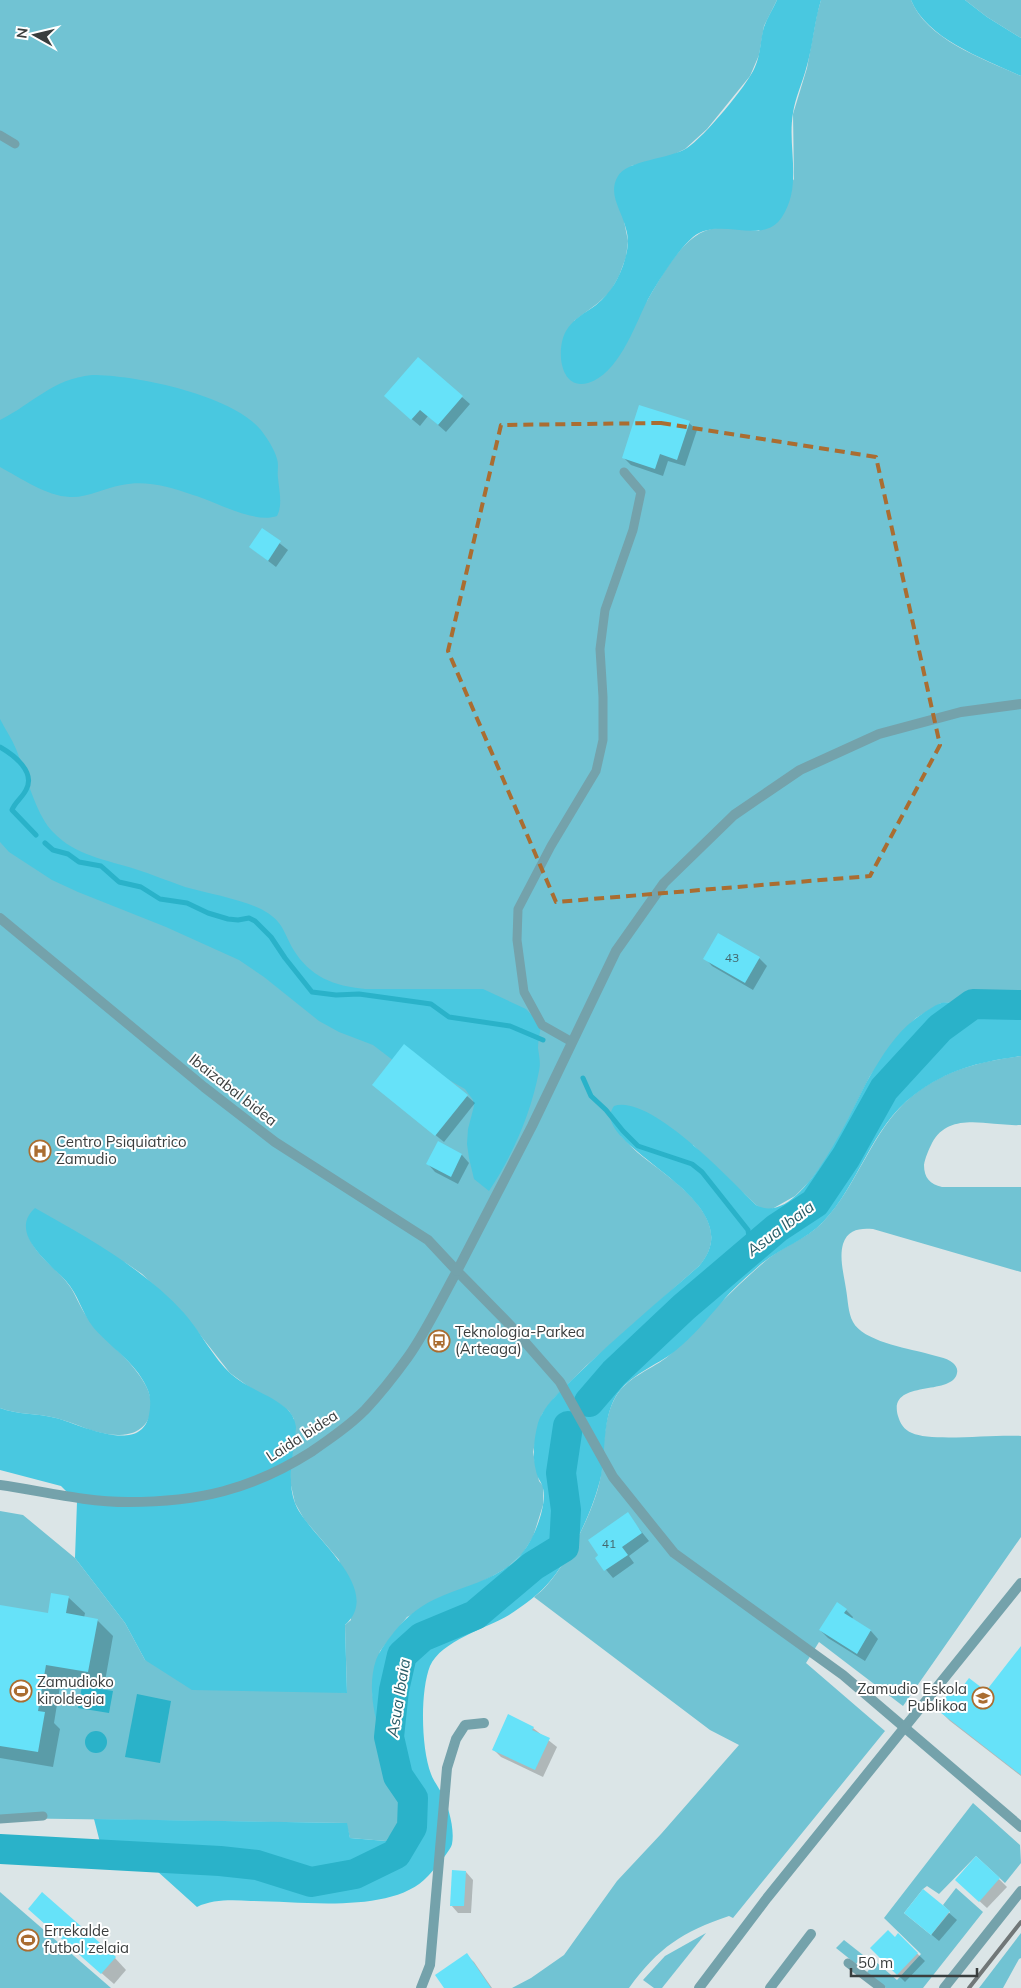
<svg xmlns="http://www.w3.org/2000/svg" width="1021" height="1988" viewBox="0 0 1021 1988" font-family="Mulish,sans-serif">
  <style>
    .green { fill: #71c3d3 }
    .forest { fill: #49c8e0 }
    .water { fill: #2ab2c9 }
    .shadow { fill: #0003 }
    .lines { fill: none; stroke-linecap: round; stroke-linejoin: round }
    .stream { stroke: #2ab2c9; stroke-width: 5 }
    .river { stroke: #2ab2c9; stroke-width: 30 }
    .building { fill: #66e2f9 }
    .service { stroke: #74a2ab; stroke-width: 9 }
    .pedestrian { stroke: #74a2ab; stroke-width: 10 }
    .minor { stroke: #74a2ab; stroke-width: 10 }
    .tertiary { stroke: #74a2ab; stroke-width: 10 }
    .rail { stroke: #717778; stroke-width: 4 }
    .marked { fill: none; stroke: #aa6d31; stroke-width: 4; stroke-dasharray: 10 6; stroke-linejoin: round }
    .labels { text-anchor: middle; stroke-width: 4; stroke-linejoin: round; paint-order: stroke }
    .number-label { font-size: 12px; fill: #45676d }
    .street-label { font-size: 15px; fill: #3a3e3e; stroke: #fff }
    .poi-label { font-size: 15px; fill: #3a3e3e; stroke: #fff; text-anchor: start }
    .water-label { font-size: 16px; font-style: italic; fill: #285c67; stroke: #fff }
  </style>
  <rect width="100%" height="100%" fill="#dbe5e7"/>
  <g class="green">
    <path d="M0,0H777L764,26L759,55L750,76L707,129L685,149L671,156L631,166L624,221L628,241L626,257L619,276L610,292L598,303L574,321L647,301C661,277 685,230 717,228C730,227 746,230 759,231L794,179L793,114L807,68L817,14L821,0H911C927,40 984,59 1021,76V1000L941,1003L916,1018L900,1034L870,1076L830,1155L809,1182L795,1196L772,1209H763L756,1205L693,1145L621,1136C628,1143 635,1151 643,1157C675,1182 738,1222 699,1266L586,1366L554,1398L542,1414L533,1452L539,1481L543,1486V1505L533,1537L523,1553L508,1567L491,1577L407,1617L380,1651L372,1689L374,1705L380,1734L397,1786L400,1808L398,1825L386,1841L350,1838L346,1823L0,1818V1511L23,1515L75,1558L125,1623L145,1660L347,1693L345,1625L351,1620L339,1560L304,1519L295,1503L290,1481L294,1419L289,1411L281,1405L249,1387L230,1373L183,1313L142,1274L126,1263L27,1223C27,1252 53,1263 68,1284C76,1294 79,1306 87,1317C104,1341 132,1359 146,1386C159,1411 147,1436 118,1435C96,1435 76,1423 56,1418C37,1413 18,1415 0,1408Z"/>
    <polygon points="965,0 1021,0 1021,38 987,17"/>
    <path d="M1021,1056V1125C990,1127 950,1110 932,1143C929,1149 925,1158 924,1165C924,1178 930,1184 942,1187H1021V1272L873,1229C860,1228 848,1229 843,1244C839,1258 844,1275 846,1289C848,1300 848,1313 853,1322C863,1341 906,1348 925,1353C934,1356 946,1357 953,1363C956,1366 958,1369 957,1373C953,1397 887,1378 898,1416C900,1423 904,1430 912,1433C931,1442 995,1434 1021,1436V1537L903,1706L819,1642L806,1663L885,1731L733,1918L729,1916C682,1932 659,1947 629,1988H512L531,1978L564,1955L617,1881L661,1834L739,1745L710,1730L534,1597C539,1593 544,1589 548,1584C569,1560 597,1505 601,1474C604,1449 603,1420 615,1398C626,1378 648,1371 666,1358C676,1350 686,1338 696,1328C717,1306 739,1284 762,1264C780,1247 805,1240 822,1223C858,1186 871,1131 911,1097C943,1070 981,1061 1021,1056Z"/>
    <polygon points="973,1803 1020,1845 1021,1863 1005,1883 976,1856 939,1894 927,1886 923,1889 904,1913 931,1935 950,1912 943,1905 956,1888 983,1912 923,1988 886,1988 867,1972 876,1962 897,1980 921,1954 884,1918"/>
    <polygon points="0,1892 111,1988 0,1988"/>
    <polygon points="706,1933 662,1988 654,1988 643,1980 665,1956"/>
    <polygon points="1021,1933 1021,1958 1019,1959 1003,1988 979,1988"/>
    <polygon points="844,1940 863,1955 856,1964 836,1948"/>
  </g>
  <g class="forest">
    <path d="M777,0H821C814,23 813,46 806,69C802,84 795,98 793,113C787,148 803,185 782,217C763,247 719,215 693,237C676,252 657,283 646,303C634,328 618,374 588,383C559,391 556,348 566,331C573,319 585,313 596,305C611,293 620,277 625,259C628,249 629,238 626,229C622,211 607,194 618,176C627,160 670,159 687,148C704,137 747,86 755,67C761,54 760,40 764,27C767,18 773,9 777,0Z"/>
    <path d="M911,0H965L987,17L1021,38V76C984,59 927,39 911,0Z"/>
    <path d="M92,375C136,375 231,395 260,429C266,436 275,450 277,459C279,465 277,472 278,478C279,490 283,505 277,516C254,524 217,502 193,495C170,487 146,480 122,485C105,488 87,498 70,497C46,496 21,478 0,467V420C34,403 52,379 92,375Z"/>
    <path d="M0,719C5,729 12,739 16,749C26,773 35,814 53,832C74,855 107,860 135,869C151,874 168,881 185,887C210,894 237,898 261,909C283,921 282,929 293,949C310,977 334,986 365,989H483L526,1009L541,1025C540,1033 538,1041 538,1048C539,1056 541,1063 539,1071C531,1113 513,1155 489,1191L474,1179L469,1158L467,1144L468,1129L474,1106L473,1100L465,1089L442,1076L394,1061L373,1045L339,1032L319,1021L264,977L239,960L166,927L78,892L52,880L9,852L0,842Z"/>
    <path d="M1021,1000V1056C979,1062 948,1069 914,1095C871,1127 859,1185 823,1222C806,1240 780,1248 761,1264C748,1276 733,1288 722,1302C707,1319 693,1337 675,1351C656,1366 629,1375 616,1396C602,1420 606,1451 601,1476C594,1508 572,1555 551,1580C540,1594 524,1605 509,1615C487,1628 441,1641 430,1666C420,1691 421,1748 431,1774C433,1780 437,1785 441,1792C448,1805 455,1828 452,1844C451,1850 433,1871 428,1876C393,1915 300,1901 251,1901C233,1900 213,1899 197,1907L157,1871L137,1866L105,1862L94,1819L347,1823L350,1838L386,1841C392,1834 398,1828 400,1819C402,1803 397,1786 392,1771C381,1737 364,1696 376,1660C380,1650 387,1641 394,1632C407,1616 422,1604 442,1596C470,1584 503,1578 523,1552C534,1539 549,1502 542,1485C540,1480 537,1477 536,1471C532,1456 534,1438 538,1423C545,1403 563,1389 578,1374C617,1336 659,1301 699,1266C758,1198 584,1146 614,1106C651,1094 731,1181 756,1205C802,1231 853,1105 870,1076C882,1056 896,1033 915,1019C922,1014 933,1006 941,1003C946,1002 954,1003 960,1003C980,1002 1001,1000 1021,1000Z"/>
    <path d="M35,1208C88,1238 143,1268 184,1313C200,1331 214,1359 231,1374C248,1389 274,1396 288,1410C293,1415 295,1421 296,1427C294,1452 286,1479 295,1503C306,1534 386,1588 345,1625L347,1693L192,1690L145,1660L125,1623L75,1558L77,1502L61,1486L0,1470V1408C18,1415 37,1413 56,1418C79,1424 141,1456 149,1415C151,1405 151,1395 146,1386C135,1362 110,1347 93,1327C82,1313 78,1294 66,1281C51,1264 7,1233 35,1208Z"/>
  </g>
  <g class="water">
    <polygon points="82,1686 113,1691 109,1713 78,1708"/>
    <polygon points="137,1694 171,1701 160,1763 125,1757"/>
    <circle cx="96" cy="1742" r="11"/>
  </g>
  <g class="shadow">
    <polygon points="418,359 470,404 446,432 428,416 420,426 394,404"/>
    <polygon points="689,423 697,430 685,466 668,461 663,476 631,465 624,458"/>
    <polygon points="263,530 288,550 276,567 250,547"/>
    <polygon points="705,958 759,958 767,966 753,990 712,966"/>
    <polygon points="374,1085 467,1096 475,1103 444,1142"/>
    <polygon points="439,1143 462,1155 469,1163 458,1184 435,1172 428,1164"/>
    <polygon points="627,1514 649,1541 629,1556 634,1563 613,1578 596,1558"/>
    <polygon points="52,1594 69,1598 85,1613 84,1618 97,1620 113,1636 104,1687 61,1680 54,1723 60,1729 53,1767 0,1758 0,1606 49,1615"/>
    <polygon points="846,1610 853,1617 852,1619 871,1631 878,1639 865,1661 828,1638 820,1630"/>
    <polygon points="1021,1648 1021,1776 950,1721 938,1709 961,1692 987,1693"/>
    <polygon points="533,1728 557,1747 543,1777 501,1757 493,1749"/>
    <polygon points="466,1872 473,1880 471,1913 458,1913 451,1905"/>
    <polygon points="999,1879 1007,1887 987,1908 964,1887"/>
    <polygon points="924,1891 957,1920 939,1941 914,1920"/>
    <polygon points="41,1920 115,1958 126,1970 114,1984"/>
    <polygon points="898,1935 925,1961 905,1982 871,1948 895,1939"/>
    <polygon points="466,1955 474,1962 492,1988 445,1988"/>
  </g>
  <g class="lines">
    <g class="stream">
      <path d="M0,747C14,755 36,772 26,790C22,798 15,802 12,810L36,835"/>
      <polyline points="45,843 53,850 68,854 79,862 101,866 119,882 141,887 160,899 187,903 208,913 228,919 238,920 249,918 255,921 271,937 285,958 312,992 336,995 359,994 431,1004 449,1017 510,1026 543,1040"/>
      <polyline points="583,1078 591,1096 606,1110 623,1131 638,1146 692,1164 702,1172 748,1230 749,1237 747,1255"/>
    </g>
    <g class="river">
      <polyline points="589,1402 614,1373 684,1307 777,1228 815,1203 846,1157 884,1089 940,1028 973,1004 1021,1005"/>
      <polyline points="0,1849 220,1861 257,1865 311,1882 355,1874 396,1854 412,1827 413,1798 398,1776 389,1737 394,1690 402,1655 422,1637 475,1615 533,1566 564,1547 566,1510 561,1473 568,1426"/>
    </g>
  </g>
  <g class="building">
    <polygon points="418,357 463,396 438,425 420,410 411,420 384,396"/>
    <polygon points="639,405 690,421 677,460 660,454 655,469 622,458"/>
    <polygon points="262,528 281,541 268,561 249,547"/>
    <polygon points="718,933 760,957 745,983 703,959"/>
    <polygon points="404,1044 468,1095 435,1136 372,1085"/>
    <polygon points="438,1141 462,1154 451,1177 426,1164"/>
    <polygon points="628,1512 642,1533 622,1547 628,1555 604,1571 595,1558 598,1555 588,1540"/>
    <polygon points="51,1593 69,1596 66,1613 98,1619 88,1672 46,1665 38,1711 45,1712 38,1752 0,1746 0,1605 48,1613"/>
    <polygon points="837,1602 847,1609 844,1613 871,1630 857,1654 819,1630"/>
    <polygon points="1021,1646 1021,1775 936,1709 955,1686 960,1690 969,1678 986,1691"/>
    <polygon points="508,1714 534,1727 532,1730 550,1738 535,1770 492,1750"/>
    <polygon points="976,1856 1000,1878 979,1902 955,1880"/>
    <polygon points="452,1870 466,1871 464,1906 450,1906"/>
    <polygon points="923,1889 950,1911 931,1935 904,1913"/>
    <polygon points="42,1892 116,1957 101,1974 28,1909"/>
    <polygon points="888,1930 895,1937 898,1933 918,1953 897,1975 870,1948"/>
    <polygon points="467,1953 491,1988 444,1988 435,1975"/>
  </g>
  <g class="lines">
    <g class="service">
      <polyline points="0,135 15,144"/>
      <polyline points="572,1042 542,1025 524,992 517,940 518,909 551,846 596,771 603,740 603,697 600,649 605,610 633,530 641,492 624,472"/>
      <polyline points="0,1819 43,1816"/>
      <polyline points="848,1963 881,1988"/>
    </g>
    <polyline class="pedestrian" points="770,1988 811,1934"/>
    <g class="minor">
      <path d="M0,1485C42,1491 85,1502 128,1502C198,1502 251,1490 311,1452C330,1439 349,1426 365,1410C380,1394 395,1375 408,1357C426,1332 442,1298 457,1271L510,1325L560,1382L613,1477L674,1553L843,1675L1021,1827"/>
      <polyline points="421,1988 430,1965 447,1768 456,1739 465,1725 484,1723"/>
      <polyline points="699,1988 767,1898 1021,1583"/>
    </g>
    <g class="tertiary">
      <polyline points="0,918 204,1087 275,1142 428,1240 457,1271 532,1126 616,951 664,883 734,815 800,770 879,734 961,712 1021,704"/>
      <polyline points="944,1988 1021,1891"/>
    </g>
    <polyline class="rail" points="969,1988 1021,1922"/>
  </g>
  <path class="marked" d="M661,423L876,457L940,745L870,876L556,902L448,651L501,425Z"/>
  <defs>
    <g id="hospital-ring" transform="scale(1.125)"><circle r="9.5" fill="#fff" stroke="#aa6d31" stroke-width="1.5"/><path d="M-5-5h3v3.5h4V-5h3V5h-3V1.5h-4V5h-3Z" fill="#aa6d31"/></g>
    <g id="bus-ring" transform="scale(1.125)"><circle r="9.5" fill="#fff" stroke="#aa6d31" stroke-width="1.5"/><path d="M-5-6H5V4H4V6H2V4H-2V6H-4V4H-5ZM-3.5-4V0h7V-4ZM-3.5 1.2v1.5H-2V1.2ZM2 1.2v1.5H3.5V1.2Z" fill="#aa6d31"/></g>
    <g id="stadium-ring" transform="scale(1.125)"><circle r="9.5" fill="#fff" stroke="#aa6d31" stroke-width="1.5"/><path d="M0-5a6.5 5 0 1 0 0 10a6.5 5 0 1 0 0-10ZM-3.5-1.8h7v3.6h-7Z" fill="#aa6d31"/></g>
    <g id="school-ring" transform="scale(1.125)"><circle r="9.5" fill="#fff" stroke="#aa6d31" stroke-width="1.5"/><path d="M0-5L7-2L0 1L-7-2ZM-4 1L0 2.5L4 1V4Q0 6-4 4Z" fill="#aa6d31"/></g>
  </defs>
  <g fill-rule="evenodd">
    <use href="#hospital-ring" x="40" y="1151"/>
    <use href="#bus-ring" x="439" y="1341"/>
    <use href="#stadium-ring" x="21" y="1691"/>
    <use href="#school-ring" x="983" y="1698"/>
    <use href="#stadium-ring" x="28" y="1940"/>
  </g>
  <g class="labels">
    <g class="number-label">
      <text x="732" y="962">43</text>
      <text x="609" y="1548">41</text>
    </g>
    <g class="street-label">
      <text transform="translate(233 1090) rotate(38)" y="5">Ibaizabal bidea</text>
      <text transform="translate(302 1436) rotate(-33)" y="5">Laida bidea</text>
    </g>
    <g class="poi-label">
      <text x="56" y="1147">Centro Psiquiatrico<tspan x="56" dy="17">Zamudio</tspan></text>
      <text x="455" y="1337">Teknologia-Parkea<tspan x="455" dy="17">(Arteaga)</tspan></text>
      <text x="37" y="1687">Zamudioko<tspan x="37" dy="17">kiroldegia</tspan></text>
      <text x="967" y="1694" text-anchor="end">Zamudio Eskola<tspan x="967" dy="17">Publikoa</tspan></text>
      <text x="44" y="1936">Errekalde<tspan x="44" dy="17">futbol zelaia</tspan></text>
    </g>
    <g class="water-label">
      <text transform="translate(780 1228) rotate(-37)" y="6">Asua Ibaia</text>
      <text transform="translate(398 1698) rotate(-81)" y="6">Asua Ibaia</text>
    </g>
  </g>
  <g transform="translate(35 35) rotate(278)" stroke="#ffffff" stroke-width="4" paint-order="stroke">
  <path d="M0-4L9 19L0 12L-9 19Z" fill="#3a3e3e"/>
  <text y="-8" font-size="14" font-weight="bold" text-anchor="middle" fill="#3a3e3e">N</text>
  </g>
  <path d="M851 1968v8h126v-8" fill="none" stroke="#3a3e3e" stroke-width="2.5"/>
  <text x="858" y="1968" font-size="15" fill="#3a3e3e" stroke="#ffffff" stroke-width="4" paint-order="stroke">50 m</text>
</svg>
